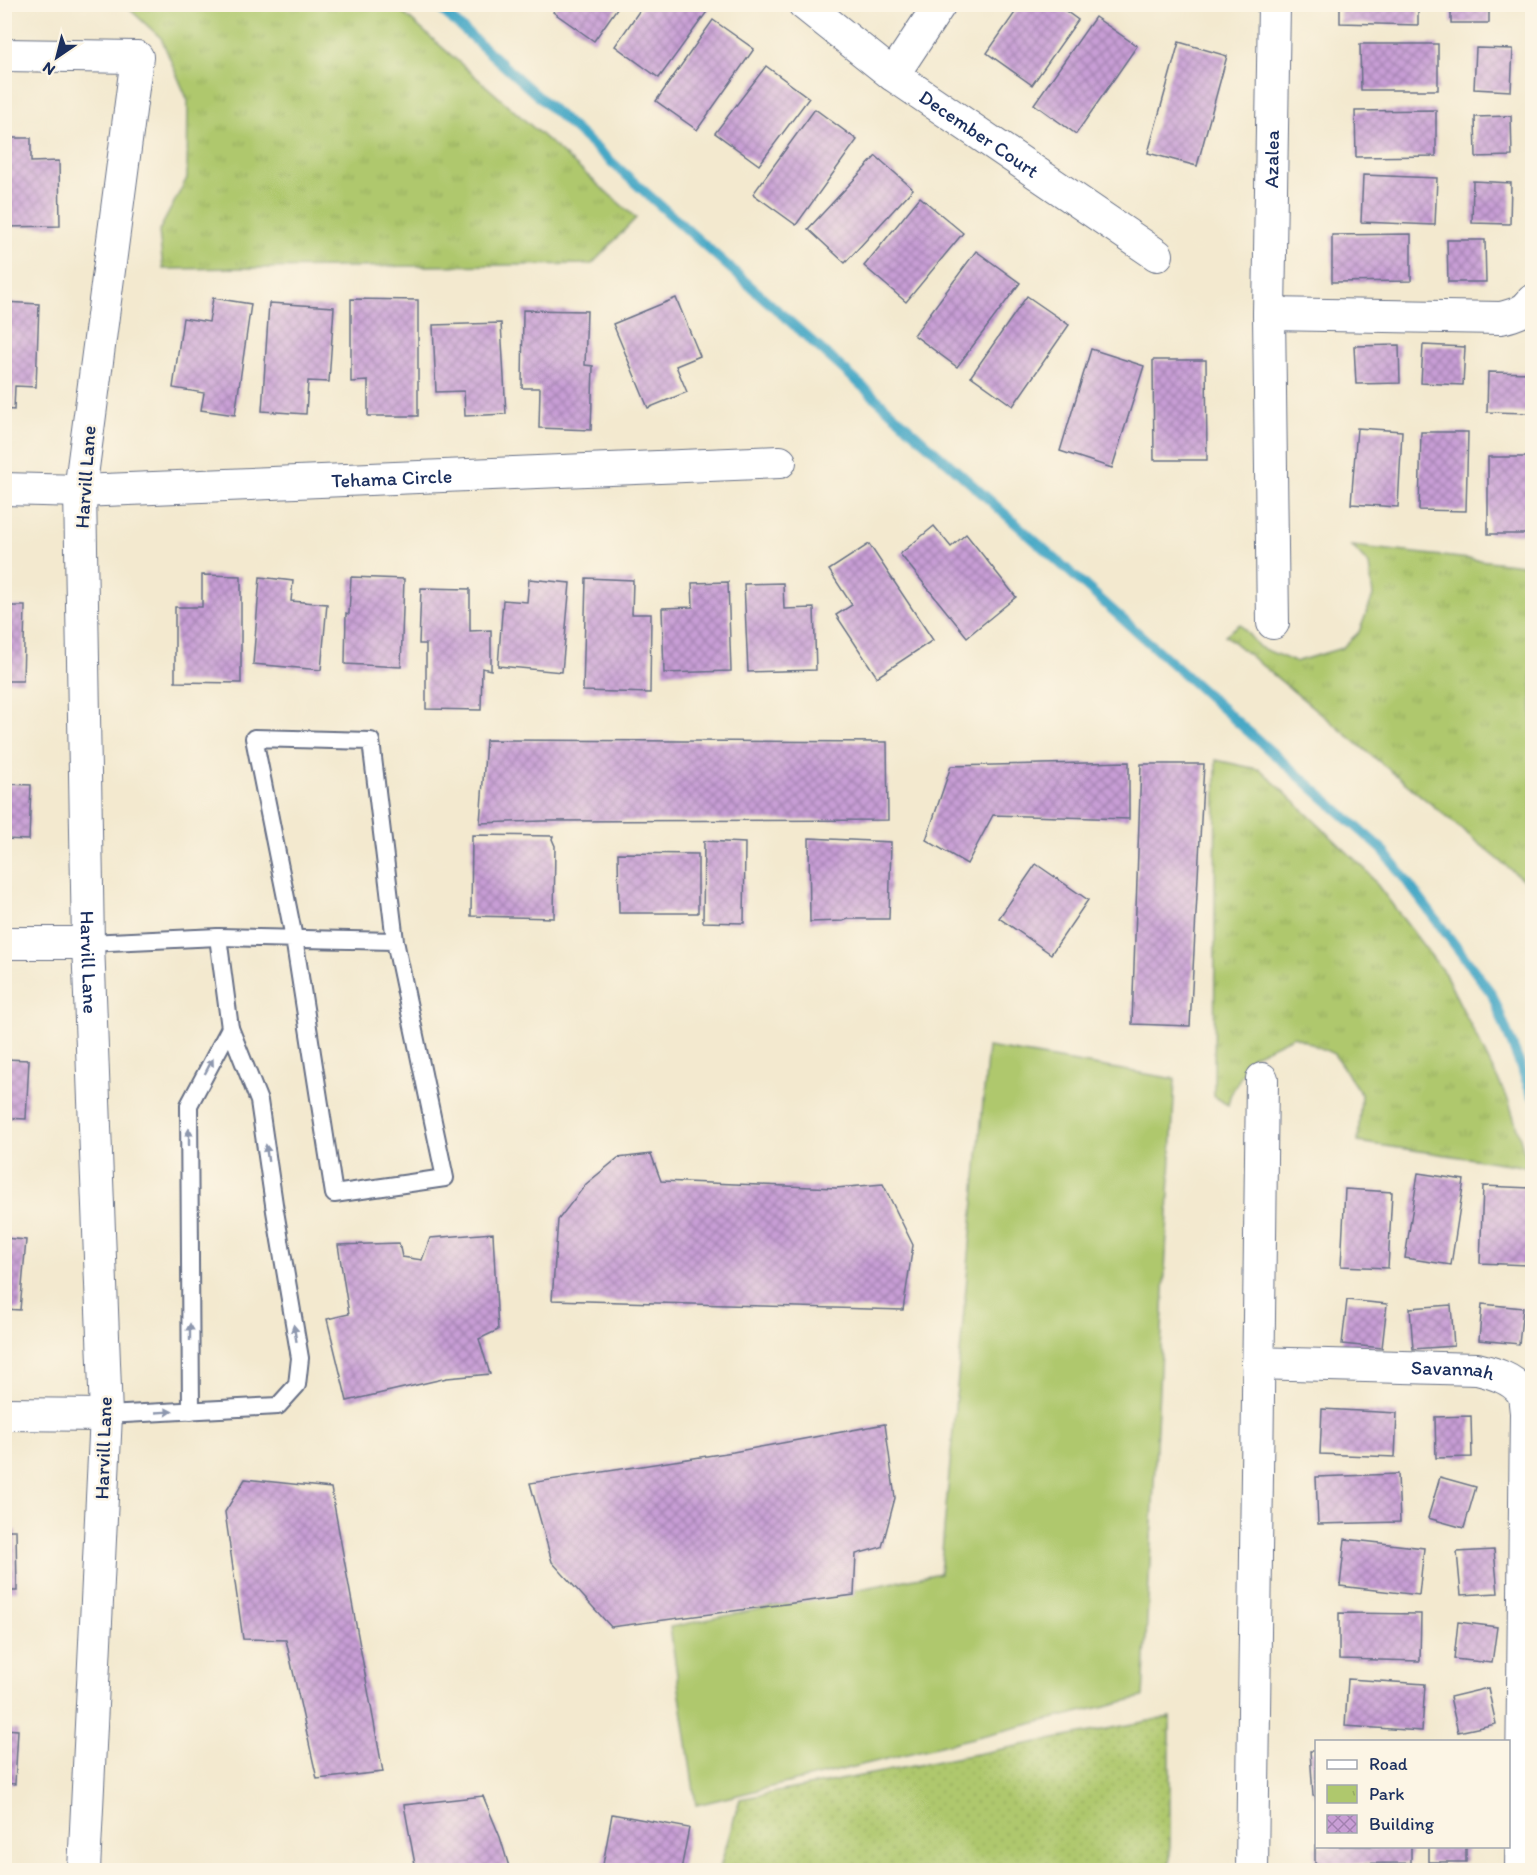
<svg xmlns="http://www.w3.org/2000/svg" width="1537" height="1875" viewBox="0 0 1537 1875" font-family="Itim,sans-serif">
  <style>
    .grass { fill: url(#grass-dots); stroke: #657c66; stroke-width: 1.5 }
    .park { fill: url(#park-tufts); stroke: #657c66; stroke-width: 1.5 }
    .pitch { fill: #afc86d; stroke: #657c66; stroke-width: 1.5 }
    .lines { fill: none; stroke-linecap: round; stroke-linejoin: round }
    .stream { stroke: #46a8c6; stroke-width: 10 }
    .building { fill: url(#building-cross-hatch) }
    .lane-casing { stroke: #677086; stroke-width: 20 }
    .street-casing { stroke: #677086; stroke-width: 34 }
    .lane { stroke: #fff; stroke-width: 16 }
    .street { stroke: #fff; stroke-width: 32 }
    .oneway { fill: #8d97ae }
    .labels { text-anchor: middle; stroke-width: 5; stroke-linejoin: round; paint-order: stroke }
    .street-label { font-size: 20px; fill: #1b2f5e; stroke: #fcf5e5 }
  </style>
  <defs>
    <pattern id="grass-dots" width="8" height="8" patternUnits="userSpaceOnUse" patternTransform="scale(1.5)"><rect width="8" height="8" fill="#afc86d"/><path d="M2 2h.1M6 6h.1" fill="none" stroke="#96ac61" stroke-width="1.8" stroke-linecap="round"/></pattern>
    <pattern id="park-tufts" width="24" height="20" patternUnits="userSpaceOnUse" patternTransform="scale(1.5)"><rect width="24" height="20" fill="#afc86d"/><path d="M3 7l-1-3M5 7V3M7 7l1-3M15 17l-1-3M17 17v-4M19 17l1-3" fill="none" stroke="#96ac61"/></pattern>
    <pattern id="building-cross-hatch" width="8" height="8" patternUnits="userSpaceOnUse" patternTransform="scale(1.5)"><rect width="8" height="8" fill="#c89ed5"/><path d="M0 0l8 8M0 8l8-8" fill="none" stroke="#a281b0"/></pattern>
  </defs>
  <rect width="100%" height="100%" fill="#fcf5e5"/>
  <filter id="ink" filterUnits="userSpaceOnUse"><feTurbulence type="fractalNoise" baseFrequency=".0167" numOctaves="2"/><feDisplacementMap in="SourceGraphic" scale="12" xChannelSelector="R" yChannelSelector="G"/><feConvolveMatrix kernelMatrix="1 2 1 2 8 2 1 2 1" color-interpolation-filters="sRGB"/></filter>
  <filter id="wash" filterUnits="userSpaceOnUse"><feTurbulence type="fractalNoise" baseFrequency=".008" numOctaves="4" result="noise"/><feDisplacementMap in="SourceGraphic" scale="24" xChannelSelector="R" yChannelSelector="G"/><feGaussianBlur stdDeviation="1.35" result="paint"/><feColorMatrix in="noise" values="0 0 0 0 0 0 0 0 0 0 0 0 0 0 0 0 0 1.4 0 .05"/><feComposite in="paint" operator="in"/></filter>
  <g filter="url(#wash)">
    <rect width="100%" height="100%" fill="#f3e9cf"/>
    <polygon class="grass" points="1170,1717 1170,1870 719,1870 740,1799"/>
    <g class="park">
      <polygon points="125,5 394,5 636,218 592,264 163,269 159,231 187,178 188,101 161,38"/>
      <polygon points="1352,546 1532,566 1532,887 1225,635 1240,624 1259,647 1295,662 1342,648 1359,632 1373,596 1369,565"/>
      <polygon points="1216,760 1261,770 1366,870 1445,974 1509,1102 1529,1167 1358,1142 1361,1094 1334,1054 1294,1036 1252,1056 1230,1096 1228,1105 1214,1097"/>
    </g>
    <polygon class="pitch" points="988,1047 1175,1079 1143,1697 696,1805 670,1627 940,1573"/>
    <g class="lines">
      <polyline class="stream" points="435,4 1242,726 1383,850 1492,994 1532,1095"/>
    </g>
    <g id="blocks">
      <g class="building">
        <polygon points="558,4 620,4 594,41 553,12"/>
        <polygon points="644,4 703,4 709,9 659,78 615,46"/>
        <polygon points="1021,4 1056,4 1078,20 1032,85 987,53"/>
        <polygon points="1340,4 1418,4 1418,25 1340,23"/>
        <rect x="1451" y="4" width="38" height="19"/>
        <polygon points="1095,17 1137,46 1076,134 1034,104"/>
        <polygon points="713,20 754,49 697,130 656,101"/>
        <polygon points="1179,42 1227,56 1197,166 1148,153"/>
        <polygon points="1360,44 1438,44 1438,90 1361,90"/>
        <polygon points="1476,48 1513,49 1511,91 1474,89"/>
        <polygon points="766,66 809,98 759,165 715,133"/>
        <polygon points="815,109 857,140 796,225 753,194"/>
        <polygon points="1436,110 1436,156 1356,157 1355,111"/>
        <polygon points="1511,116 1512,156 1476,157 1475,117"/>
        <polygon points="4,138 31,138 31,162 59,161 60,226 4,227"/>
        <polygon points="876,156 913,189 845,263 808,229"/>
        <polygon points="1363,175 1437,178 1435,225 1361,222"/>
        <polygon points="1473,181 1511,183 1510,224 1472,223"/>
        <polygon points="920,197 963,233 906,302 864,266"/>
        <polygon points="1411,234 1411,281 1332,282 1332,235"/>
        <polygon points="1447,240 1485,240 1486,282 1448,282"/>
        <polygon points="976,251 1020,283 957,367 914,335"/>
        <polygon points="1027,296 1069,325 1013,406 971,376"/>
        <polygon points="213,298 251,304 235,415 201,410 204,393 173,388 183,318 209,322"/>
        <polygon points="676,298 700,356 676,366 687,392 648,408 613,324"/>
        <polygon points="351,299 418,300 418,416 368,416 368,381 351,382"/>
        <polygon points="4,302 39,304 36,387 15,386 14,410 4,409"/>
        <polygon points="269,303 334,307 329,382 308,381 306,414 262,411"/>
        <polygon points="523,310 587,311 585,365 593,366 591,430 539,428 540,388 522,388"/>
        <polygon points="501,323 506,414 465,416 464,391 436,392 433,325"/>
        <polygon points="1399,345 1400,383 1356,384 1354,346"/>
        <polygon points="1423,345 1465,347 1463,385 1421,383"/>
        <polygon points="1091,349 1144,366 1112,468 1060,451"/>
        <polygon points="1153,360 1206,360 1207,460 1154,460"/>
        <polygon points="1488,372 1532,373 1532,413 1487,412"/>
        <polygon points="1357,428 1402,431 1398,507 1351,504"/>
        <polygon points="1421,432 1468,432 1466,511 1419,510"/>
        <rect x="1488" y="457" width="44" height="77"/>
        <polygon points="934,526 951,547 966,534 1016,597 967,637 900,554"/>
        <polygon points="869,544 933,640 877,677 836,615 852,605 829,570"/>
        <polygon points="202,575 241,576 241,683 175,682 175,607 202,607"/>
        <polygon points="260,577 293,581 291,601 327,604 321,670 253,664"/>
        <polygon points="351,577 404,579 401,667 345,664 346,613 349,614"/>
        <polygon points="586,578 633,580 632,614 651,614 650,693 583,691"/>
        <polygon points="529,579 570,583 562,672 498,666 503,600 527,602"/>
        <polygon points="728,582 731,671 664,673 662,608 693,607 692,583"/>
        <polygon points="783,583 784,609 814,608 816,670 748,672 744,584"/>
        <polygon points="421,588 470,589 470,631 491,630 491,670 482,668 481,710 426,709 426,644 419,644"/>
        <polygon points="4,606 25,606 23,681 4,681"/>
        <polygon points="486,740 887,742 888,820 544,821 480,823"/>
        <polygon points="1129,762 1129,819 993,815 967,864 926,840 951,766"/>
        <polygon points="1141,764 1204,764 1190,1026 1132,1024"/>
        <polygon points="4,784 31,785 29,840 4,839"/>
        <polygon points="472,835 553,836 552,839 555,846 554,918 471,916"/>
        <polygon points="809,838 891,842 889,919 848,919 843,921 810,922"/>
        <polygon points="704,841 745,843 744,923 703,922"/>
        <polygon points="618,853 698,854 698,913 619,913"/>
        <polygon points="1036,864 1088,900 1051,954 999,918"/>
        <polygon points="4,1059 29,1060 26,1119 4,1118"/>
        <polygon points="651,1154 661,1181 836,1188 883,1184 913,1245 903,1310 552,1300 558,1220 586,1184 618,1158"/>
        <polygon points="1418,1173 1464,1180 1451,1265 1405,1258"/>
        <polygon points="1483,1186 1531,1188 1527,1265 1480,1263"/>
        <polygon points="1345,1189 1392,1192 1388,1268 1341,1266"/>
        <polygon points="493,1233 498,1330 479,1339 490,1374 447,1378 347,1401 327,1319 349,1314 338,1245 399,1243 402,1257 422,1260 430,1238"/>
        <polygon points="4,1238 26,1240 20,1310 4,1309"/>
        <polygon points="1347,1300 1387,1304 1382,1348 1342,1344"/>
        <polygon points="1482,1304 1523,1308 1519,1344 1479,1340"/>
        <polygon points="1451,1305 1454,1346 1413,1349 1410,1308"/>
        <polygon points="1322,1409 1397,1413 1395,1457 1320,1454"/>
        <polygon points="1471,1416 1472,1457 1436,1458 1435,1417"/>
        <polygon points="885,1424 895,1498 882,1547 856,1554 854,1595 611,1627 552,1562 530,1483 733,1452"/>
        <polygon points="1398,1474 1400,1522 1318,1524 1316,1477"/>
        <polygon points="1440,1477 1476,1487 1464,1528 1428,1518"/>
        <polygon points="245,1479 331,1488 383,1772 317,1779 286,1640 243,1639 225,1512"/>
        <polygon points="4,1530 16,1530 17,1591 4,1591"/>
        <polygon points="1345,1539 1424,1548 1419,1595 1340,1586"/>
        <polygon points="1494,1550 1498,1593 1461,1595 1457,1552"/>
        <polygon points="1339,1613 1421,1614 1420,1661 1339,1659"/>
        <polygon points="1458,1622 1497,1627 1492,1663 1454,1659"/>
        <polygon points="1348,1679 1425,1684 1422,1731 1345,1726"/>
        <polygon points="1488,1688 1496,1724 1458,1732 1450,1697"/>
        <polygon points="4,1729 18,1730 15,1784 4,1783"/>
        <polygon points="1310,1751 1316,1751 1316,1796 1313,1796"/>
        <polygon points="483,1796 500,1837 510,1870 416,1870 404,1805"/>
        <polygon points="612,1814 689,1828 681,1870 602,1870"/>
        <polygon points="1315,1846 1411,1846 1411,1863 1315,1864"/>
        <rect x="1429" y="1846" width="37" height="16"/>
      </g>
    </g>
  </g>
  <g filter="url(#ink)">
    <use href="#blocks" fill-opacity="0" stroke="#677086" stroke-width="1.5"/>
    <g class="lines">
      <g class="lane-casing">
        <g id="lane">
          <polyline points="88,943 218,937 395,941 445,1178 334,1194 294,938 254,738 371,741 395,941"/>
          <polyline points="191,1411 189,1105 230,1028"/>
          <polyline points="106,1415 278,1406 297,1385 300,1358 275,1211 259,1101 230,1028 218,937"/>
        </g>
      </g>
      <g class="street-casing">
        <g id="street">
          <path id="s1" d="M804,4L893,75L1157,255"/>
          <path id="s2" d="M4,55L137,57L80,491L88,943L106,1415L84,1870"/>
          <polyline points="893,75 940,4"/>
          <path d="M1269,314L1501,318C1513,315 1525,312 1532,301"/>
          <path id="s3" d="M4,489L80,491L780,462"/>
          <path id="s4" d="M1273,623L1269,314L1274,4"/>
          <polyline points="4,943 88,943"/>
          <path id="s5" d="M1258,1363L1477,1369C1493,1373 1512,1378 1522,1392C1525,1397 1525,1406 1526,1412L1521,1870"/>
          <polyline points="4,1414 106,1415"/>
          <polyline points="1252,1870 1262,1079"/>
        </g>
      </g>
      <use href="#lane" class="lane"/>
      <use href="#street" class="street"/>
    </g>
    <defs><path id="oneway-solid" d="M-6-.8H1V-3.2L6.5 0L1 3.2V.8H-6Z" transform="scale(1.5)"/></defs>
    <g class="oneway">
      <use href="#oneway-solid" transform="translate(209 1066) rotate(-62)"/>
      <use href="#oneway-solid" transform="translate(189 1137) rotate(-90)"/>
      <use href="#oneway-solid" transform="translate(267 1153) rotate(-98)"/>
      <use href="#oneway-solid" transform="translate(190 1332) rotate(-90)"/>
      <use href="#oneway-solid" transform="translate(295 1333) rotate(-100)"/>
      <use href="#oneway-solid" transform="translate(164 1412) rotate(-3)"/>
    </g>
  </g>
  <g class="labels">
    <g class="street-label">
      <text dy="7" stroke="none"><textPath href="#s1" startOffset="218">December Court</textPath></text>
      <text dy="7" stroke="none"><textPath href="#s4" startOffset="464">Azalea</textPath></text>
      <text transform="translate(85 477) rotate(-86)" y="7">Harvill Lane</text>
      <text dy="7" stroke="none"><textPath href="#s3" startOffset="388">Tehama Circle</textPath></text>
      <text dy="7" stroke="none"><textPath href="#s2" startOffset="1042">Harvill Lane</textPath></text>
      <text dy="7" stroke="none"><textPath href="#s5" startOffset="195">Savannah</textPath></text>
      <text transform="translate(103 1448) rotate(-88)" y="7">Harvill Lane</text>
    </g>
  </g>
  <rect width="1537" height="1875" fill="none" stroke="#fcf5e5" stroke-width="24"/>
  <rect x="1315" y="1740" width="195" height="108" fill="#fcf5e5" stroke="#a2a6af" stroke-width="1.5"/>
  <rect x="1327" y="1760" width="30" height="9" fill="#ffffff" stroke="#a2a6af" stroke-width="1.5"/>
  <text x="1369" y="1770" font-size="18" fill="#1b2f5e">Road</text>
  <rect x="1327" y="1785" width="30" height="18" fill="url(#park-tufts)" stroke="#a2a6af" stroke-width="1.5"/>
  <text x="1369" y="1800" font-size="18" fill="#1b2f5e">Park</text>
  <rect x="1327" y="1815" width="30" height="18" fill="url(#building-cross-hatch)" stroke="#a2a6af" stroke-width="1.5"/>
  <text x="1369" y="1830" font-size="18" fill="#1b2f5e">Building</text>
  <g transform="translate(57 57) rotate(215)" stroke="#fcf5e5" stroke-width="4.5" paint-order="stroke">
  <path d="M0-4.5L10 22L0 15L-10 22Z" fill="#1b2f5e"/>
  <text y="-9" font-size="16" font-weight="bold" text-anchor="middle" fill="#1b2f5e">N</text>
  </g>
</svg>
